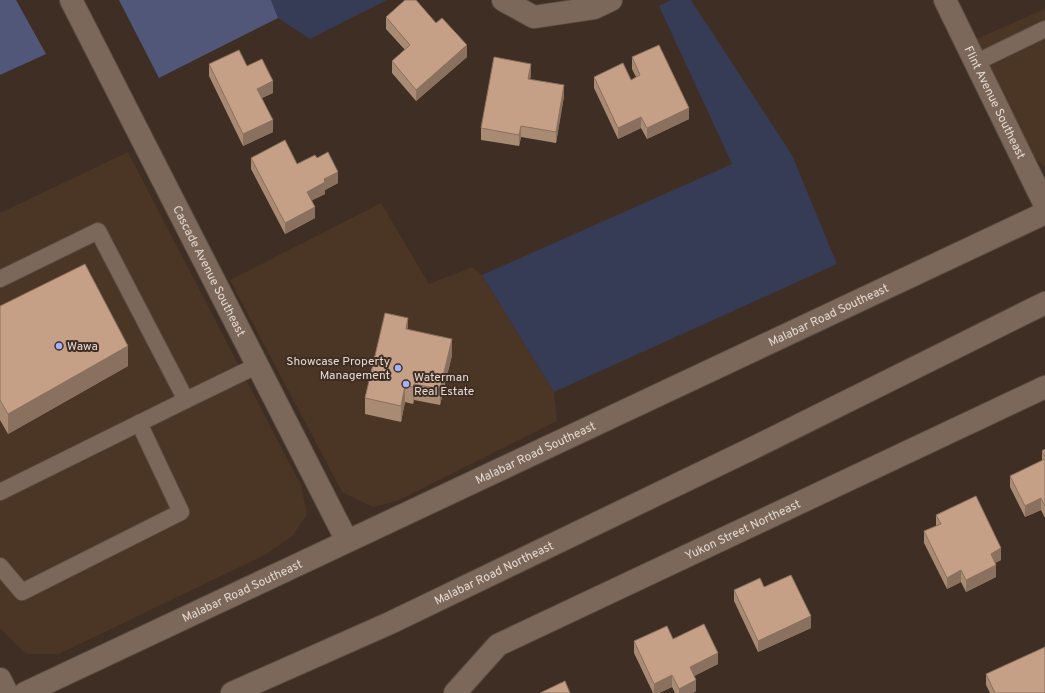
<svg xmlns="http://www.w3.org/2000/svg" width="1045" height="693" viewBox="0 0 1045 693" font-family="Overpass,sans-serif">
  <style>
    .built { fill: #4b3525 }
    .green { fill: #363b56 }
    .forest { fill: #505779 }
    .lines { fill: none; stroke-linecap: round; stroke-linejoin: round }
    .service-casing { stroke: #5a4d43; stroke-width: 18 }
    .minor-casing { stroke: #5a4d43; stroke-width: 24 }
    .tertiary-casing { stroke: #5a4d43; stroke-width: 24 }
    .secondary-casing { stroke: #5a4d43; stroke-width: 24 }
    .service { stroke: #7b685b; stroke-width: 16 }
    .minor { stroke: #7b685b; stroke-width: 22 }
    .tertiary { stroke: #7b685b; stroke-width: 22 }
    .secondary { stroke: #7b685b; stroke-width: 22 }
    .wall { fill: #a98a73 }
    .shaded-wall { fill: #8a705e }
    .building { fill: #c5a086; stroke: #8a705e }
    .poi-dot { fill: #a3b2fd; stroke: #3f2e23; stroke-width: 1.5 }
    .labels { text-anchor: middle; stroke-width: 4; stroke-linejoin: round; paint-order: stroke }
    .street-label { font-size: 12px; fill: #e4d9d2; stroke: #3f2e23 }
    .poi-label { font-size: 12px; fill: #e4d9d2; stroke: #3f2e23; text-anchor: start }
  </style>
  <rect width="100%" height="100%" fill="#3f2e23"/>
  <g class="built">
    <polygon points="1045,9 1045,167 1032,155 976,39"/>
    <polygon points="128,152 301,485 307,515 292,536 267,554 59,654 26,654 0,628 0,213"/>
    <polygon points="381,203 429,284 472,267 482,275 554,392 557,421 397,501 373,507 342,492 230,280"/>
  </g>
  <g class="green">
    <polygon points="271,0 387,0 310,39 278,18"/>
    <polygon points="671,0 691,0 792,155 837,264 554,392 482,275 732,164 659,6"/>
  </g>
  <g class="forest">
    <polygon points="0,0 16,0 46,54 0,75"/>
    <polygon points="119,0 271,0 278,18 159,78"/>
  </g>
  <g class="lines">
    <g class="service-casing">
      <g id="service">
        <polyline points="975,63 1045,29"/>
        <polyline points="0,279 98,231 186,400 256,366"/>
        <polyline points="0,492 186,400"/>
        <polyline points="0,566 22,592 181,512 139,423"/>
      </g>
    </g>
    <g class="minor-casing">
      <g id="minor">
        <path id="s1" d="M71,0L347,541"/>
        <polyline points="503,0 534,17 594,8 611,0"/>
        <path id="s2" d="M945,0L1045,205"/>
        <path id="s3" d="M455,693L498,645L1045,387"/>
      </g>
    </g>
    <g class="tertiary-casing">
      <polyline id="tertiary" points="0,679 7,693"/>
    </g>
    <g class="secondary-casing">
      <g id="secondary">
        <path id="s4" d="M25,693L1045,213"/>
        <path id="s5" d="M232,693L390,623L753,448L1045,303"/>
      </g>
    </g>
    <use href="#service" class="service"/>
    <use href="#minor" class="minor"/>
    <use href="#tertiary" class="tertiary"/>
    <use href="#secondary" class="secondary"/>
  </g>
  <g class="wall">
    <polygon points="386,17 467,57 416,101 392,73 392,61 405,50 386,29"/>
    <polygon points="632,57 689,119 647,139 641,128 618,139 594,88 594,77 631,80 636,77 632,69"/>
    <polygon points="209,64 247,66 273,93 262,98 273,132 243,146 209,76"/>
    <polygon points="531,75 530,79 564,96 556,143 521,137 519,146 481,140 481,128"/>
    <polygon points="251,158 297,164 317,158 338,183 325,190 325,194 312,200 315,218 285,234 251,169"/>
    <polygon points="0,306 128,366 8,434 0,420"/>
    <polygon points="408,330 452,355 440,405 414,400 413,404 405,402 401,422 365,414 365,398"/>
    <polygon points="1045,449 1045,518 1041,510 1025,517 1010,487 1010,476 1042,461 1042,451"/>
    <polygon points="936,515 1001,560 995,563 996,577 966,592 961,582 947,589 924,543 924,531 936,526"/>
    <polygon points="764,587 811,628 758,652 734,601 734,590"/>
    <polygon points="673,639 718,664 694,676 696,691 693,693 675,693 672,687 659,693 653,693 634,653 634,641"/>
    <polygon points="986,674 1045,693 990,693 986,685"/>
  </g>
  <g class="shaded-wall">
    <polygon points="467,45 467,57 416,101 416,90"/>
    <polygon points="531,64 531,75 528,90 528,79"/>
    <polygon points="273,81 273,93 257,100 257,89"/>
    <polygon points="564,85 564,96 556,143 556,132"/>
    <polygon points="689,108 689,119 647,139 647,128"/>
    <polygon points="641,117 641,128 618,139 618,128"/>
    <polygon points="273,120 273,132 243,146 243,134"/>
    <polygon points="521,126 521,137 519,146 519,135"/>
    <polygon points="338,172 338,183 325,190 325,194 307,203 307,192 324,179"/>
    <polygon points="315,207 315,218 285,234 285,223"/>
    <polygon points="408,318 408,335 406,329"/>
    <polygon points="452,339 452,355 440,405 440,389"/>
    <polygon points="128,346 128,366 8,434 8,414"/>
    <polygon points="414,384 414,400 413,404 413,387"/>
    <polygon points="405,386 405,402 401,422 401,406"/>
    <polygon points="1041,498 1041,510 1025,517 1025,506"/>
    <polygon points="1001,548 1001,560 991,565 991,554"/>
    <polygon points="996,565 996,577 966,592 966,580"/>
    <polygon points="961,570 961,582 947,589 947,578"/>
    <polygon points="811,616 811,628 758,652 758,641"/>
    <polygon points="718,653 718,664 690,678 690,667"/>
    <polygon points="672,675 672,687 659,693 654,693 654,684"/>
    <polygon points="696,680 696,691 693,693 679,693 679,689"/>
  </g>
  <g class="building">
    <polygon points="405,0 416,0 436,23 442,18 467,45 416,90 392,61 410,45 386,17"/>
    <polygon points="659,45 689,108 647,128 641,117 618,128 594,77 623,63 631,80 640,75 632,57"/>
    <polygon points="239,50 247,66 262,59 273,81 257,89 273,120 243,134 209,64"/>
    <polygon points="494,57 531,64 528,79 564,85 556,132 521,126 519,135 481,128"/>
    <polygon points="285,140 297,164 315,155 317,158 328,152 338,172 324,179 325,182 307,192 315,207 285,223 251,158"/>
    <polygon points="85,264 128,346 8,414 0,400 0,306"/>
    <polygon points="385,313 408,318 406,329 452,339 440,389 414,384 413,387 405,386 401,406 365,398"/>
    <polygon points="1045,449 1045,457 1042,451"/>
    <polygon points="1045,459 1045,506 1041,498 1025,506 1010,476"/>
    <polygon points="976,496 1001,548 991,554 996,565 966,580 961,570 947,578 924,531 941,524 936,515"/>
    <polygon points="791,575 811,616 758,641 734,590 760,578 764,587"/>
    <polygon points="704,624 718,653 690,667 696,680 679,689 672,675 654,684 634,641 667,626 673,639"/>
    <polygon points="1045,647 1045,693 995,693 986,674"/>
    <polygon points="565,681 570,693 540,693"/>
  </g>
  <g class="poi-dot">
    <circle cx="59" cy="346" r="4"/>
    <circle cx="398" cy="368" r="4"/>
    <circle cx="406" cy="384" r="4"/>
  </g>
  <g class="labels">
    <g class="street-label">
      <text dy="4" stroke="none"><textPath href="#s2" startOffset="114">Flint Avenue Southeast</textPath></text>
      <text dy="4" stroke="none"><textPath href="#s1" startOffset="304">Cascade Avenue Southeast</textPath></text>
      <text dy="4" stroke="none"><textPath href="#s4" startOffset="888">Malabar Road Southeast</textPath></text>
      <text dy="4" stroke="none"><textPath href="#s4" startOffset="564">Malabar Road Southeast</textPath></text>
      <text dy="4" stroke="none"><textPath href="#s3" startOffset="335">Yukon Street Northeast</textPath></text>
      <text dy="4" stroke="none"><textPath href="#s5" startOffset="288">Malabar Road Northeast</textPath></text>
      <text dy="4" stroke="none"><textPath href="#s4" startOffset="240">Malabar Road Southeast</textPath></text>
    </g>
    <g class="poi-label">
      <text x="67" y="350">Wawa</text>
      <text x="390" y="365" text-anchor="end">Showcase Property<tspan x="390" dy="14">Management</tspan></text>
      <text x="414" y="381">Waterman<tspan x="414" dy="14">Real Estate</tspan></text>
    </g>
  </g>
</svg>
